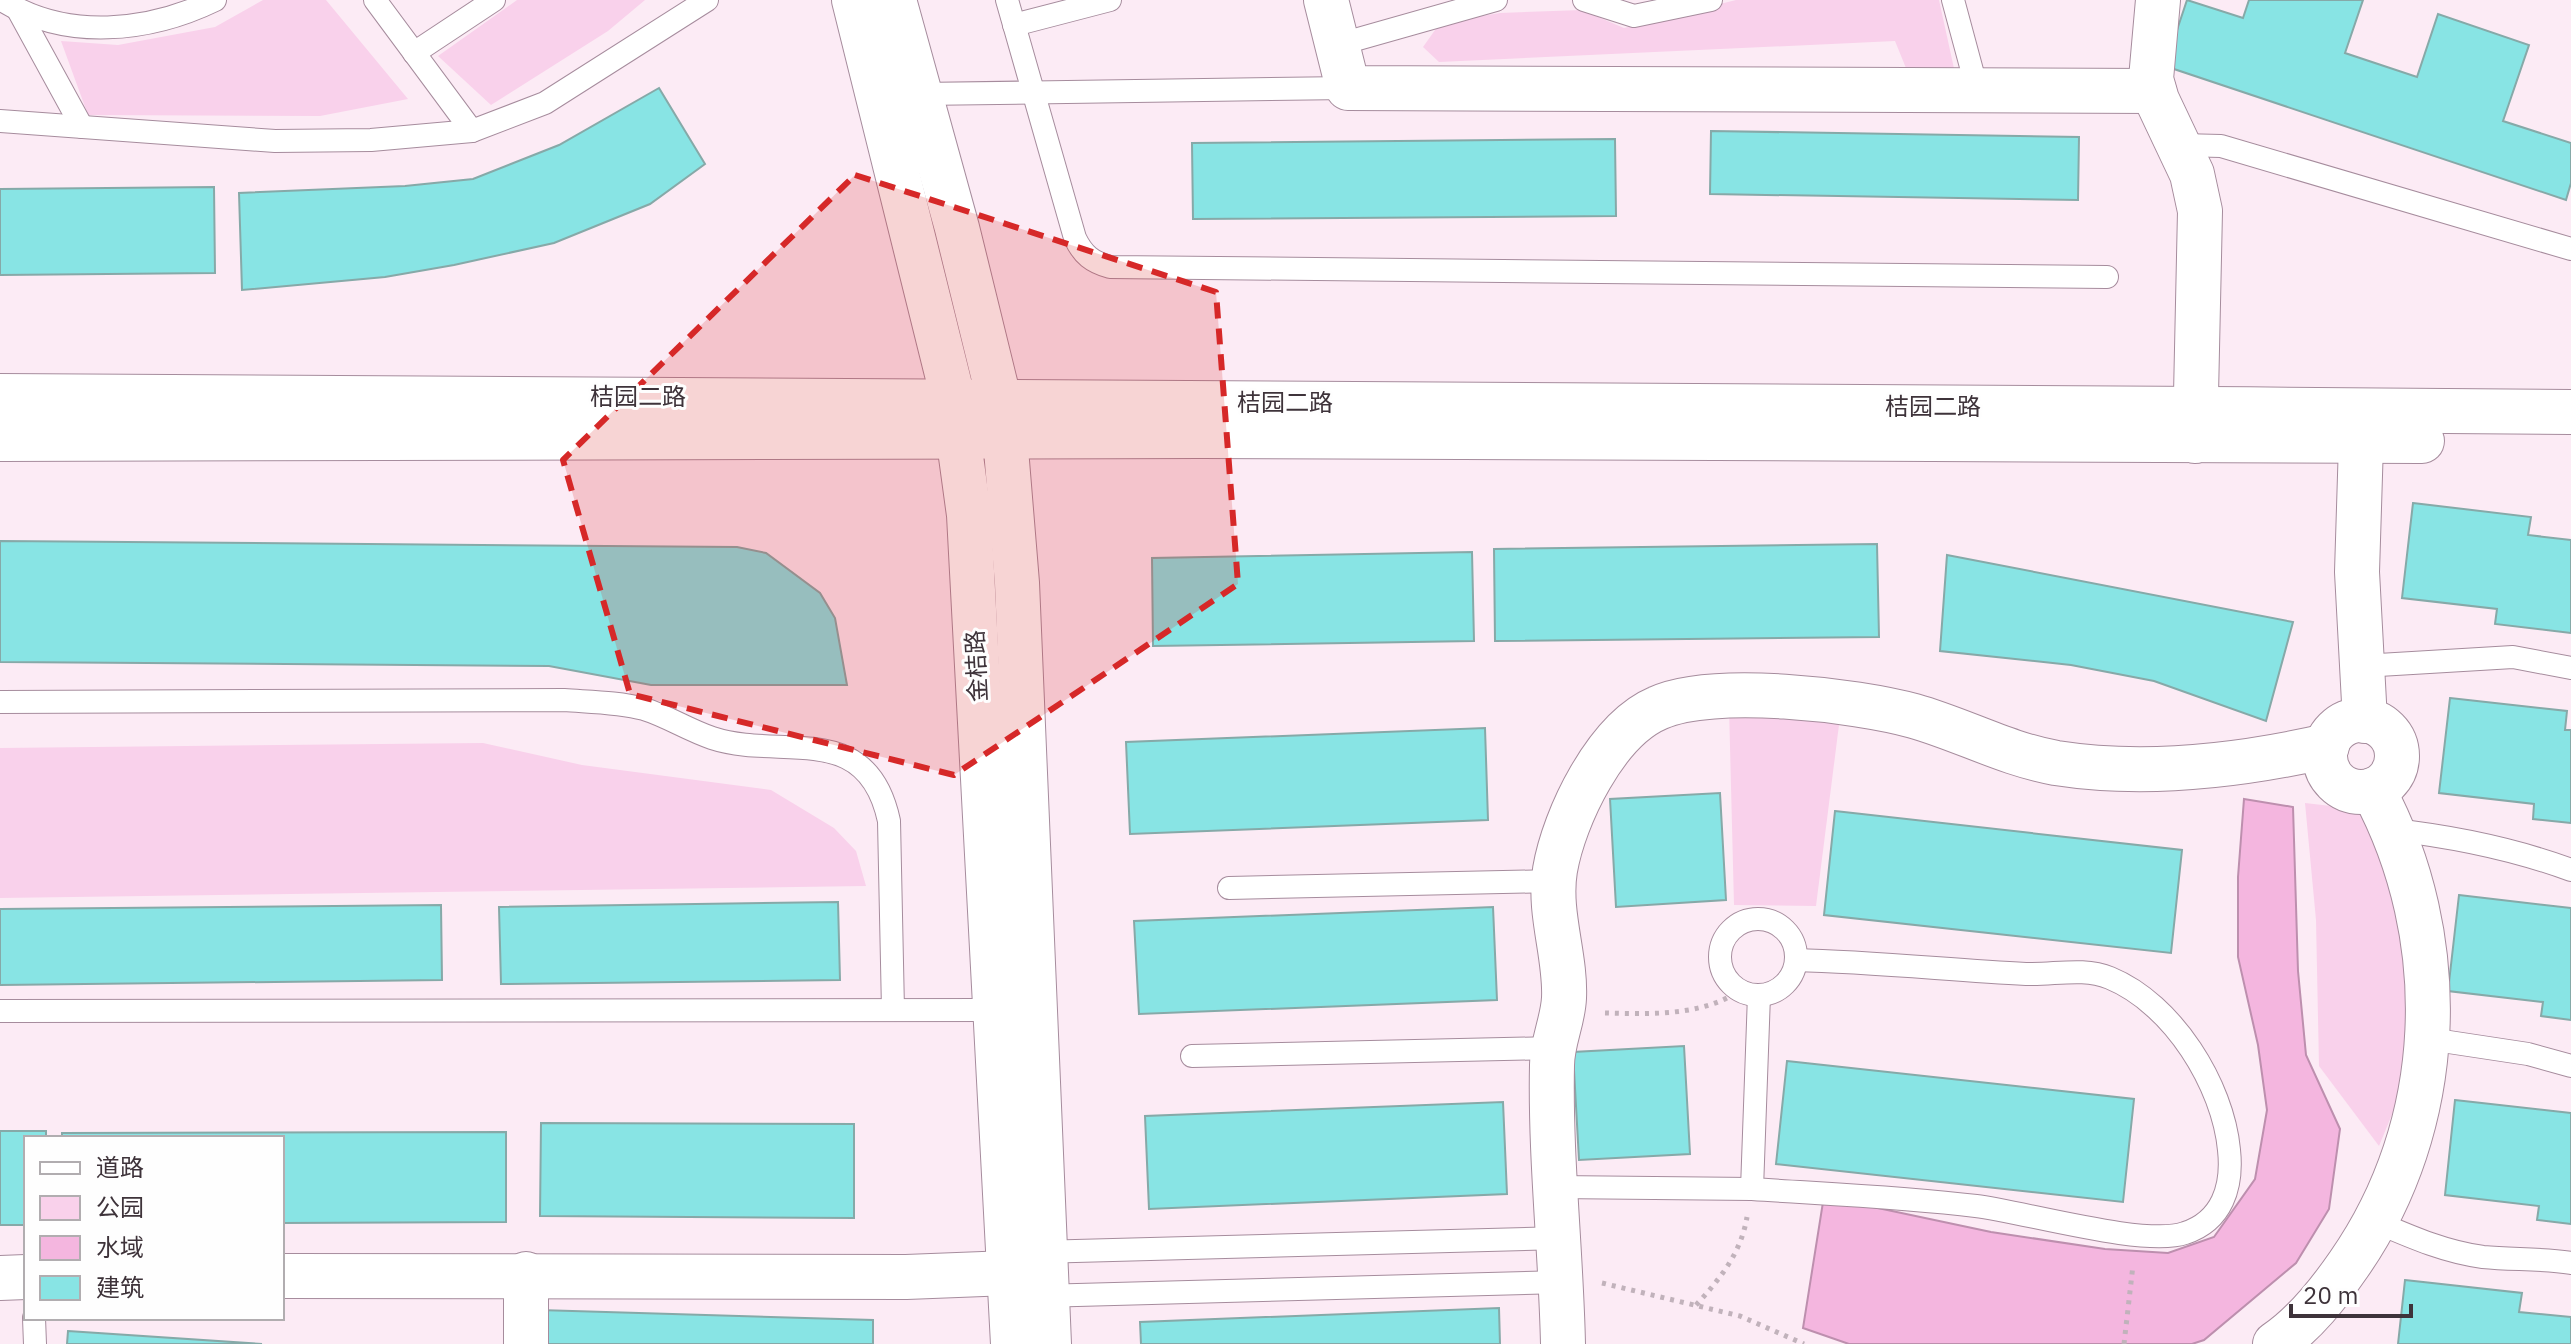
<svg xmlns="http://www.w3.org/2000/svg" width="2571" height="1344" viewBox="0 0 2571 1344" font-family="'IBM Plex Sans','Noto Sans SC',sans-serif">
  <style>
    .green { fill: #f9d1eb }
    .water { fill: #f4b6df; stroke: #bd8fae; stroke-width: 2 }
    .building { fill: #88e4e4; stroke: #86a9a8; stroke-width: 2 }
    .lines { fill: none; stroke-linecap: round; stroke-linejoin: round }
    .service-casing { stroke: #a68c9d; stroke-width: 24 }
    .minor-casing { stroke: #a68c9d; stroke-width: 46 }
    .tertiary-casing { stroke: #a68c9d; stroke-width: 46 }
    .secondary-casing { stroke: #a68c9d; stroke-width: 46 }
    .path { stroke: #c1b2bb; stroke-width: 5; stroke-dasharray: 4 6; stroke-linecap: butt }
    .service { stroke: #fff; stroke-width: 22 }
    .minor { stroke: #fff; stroke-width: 44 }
    .tertiary { stroke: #fff; stroke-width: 44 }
    .secondary { stroke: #fff; stroke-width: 44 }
    .marked { fill: #d62828; fill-opacity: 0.2; stroke: #d62828; stroke-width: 6; stroke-dasharray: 16 10; stroke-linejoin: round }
    .labels { text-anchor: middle; stroke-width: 6; stroke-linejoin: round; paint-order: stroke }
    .street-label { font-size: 24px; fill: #3e333a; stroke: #fefefe }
  </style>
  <rect width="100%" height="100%" fill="#fcebf5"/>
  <g class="green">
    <polygon points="263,0 326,0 408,99 320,116 88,115 61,41 118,45 215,27"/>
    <polygon points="517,0 645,0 608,31 491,105 438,56"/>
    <polygon points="1736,0 1939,0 1955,73 1908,73 1895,41 1439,62 1423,47 1440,23 1500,13 1582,10 1624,28"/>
    <polygon points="1729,707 1840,717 1816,906 1734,905"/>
    <polygon points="483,743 582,765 771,790 834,828 856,851 866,886 0,898 0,748"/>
    <polygon points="2305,803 2357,809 2393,862 2410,1020 2402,1090 2379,1146 2319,1066 2316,920"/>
  </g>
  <polygon class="water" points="2244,799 2293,807 2298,971 2306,1055 2340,1129 2329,1209 2296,1263 2204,1340 2192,1344 1849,1344 1803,1328 1823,1202 1859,1204 1991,1232 2105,1249 2168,1253 2214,1237 2255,1179 2267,1110 2258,1045 2238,957 2238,877"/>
  <g class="building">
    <polygon points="2187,0 2243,18 2249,0 2363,0 2345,53 2417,77 2438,14 2529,45 2503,121 2571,143 2571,183 2566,200 2165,66"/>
    <polygon points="659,88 705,164 650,204 554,243 454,265 385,277 242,290 239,193 405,186 473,179 559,145"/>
    <polygon points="1711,131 2079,137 2078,200 1710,194"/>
    <polygon points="1615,139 1616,216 1193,219 1192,143"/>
    <polygon points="214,187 215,273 0,275 0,189"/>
    <polygon points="2413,503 2531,517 2528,535 2571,540 2571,633 2495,624 2497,609 2402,598"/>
    <polygon points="0,541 737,547 766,553 820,593 835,618 847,685 651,685 549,666 0,662"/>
    <polygon points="1877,544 1879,637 1495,641 1494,549"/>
    <polygon points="1472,552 1474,641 1153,646 1152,558"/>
    <polygon points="1947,555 2293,622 2266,721 2154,681 2071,665 1940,651"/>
    <polygon points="2450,698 2567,711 2565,730 2571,730 2571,823 2533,819 2534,804 2439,793"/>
    <polygon points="1485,728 1488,820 1130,834 1126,742"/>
    <polygon points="1720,793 1726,900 1616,907 1610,799"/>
    <polygon points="1835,811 2182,850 2171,953 1824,915"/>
    <polygon points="2459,895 2571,908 2571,1020 2541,1016 2543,1002 2448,991"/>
    <polygon points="838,902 840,980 501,984 499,907"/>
    <polygon points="441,905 442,980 0,985 0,909"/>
    <polygon points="1493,907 1497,1000 1139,1014 1134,921"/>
    <polygon points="1684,1046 1690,1154 1579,1160 1573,1052"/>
    <polygon points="1787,1061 2134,1099 2123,1202 1776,1164"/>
    <polygon points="2455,1100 2571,1113 2571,1224 2537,1220 2539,1206 2445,1195"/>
    <polygon points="1503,1102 1507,1194 1149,1209 1145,1116"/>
    <polygon points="541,1123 854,1124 854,1218 540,1216"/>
    <polygon points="0,1131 46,1131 46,1138 26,1138 26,1225 0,1225"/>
    <polygon points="506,1132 506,1222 282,1223 282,1138 62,1138 62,1133"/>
    <polygon points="2405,1280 2522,1293 2519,1312 2571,1317 2571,1344 2398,1344"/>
    <polygon points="1499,1308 1500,1344 1141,1344 1140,1322"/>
    <polygon points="539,1310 873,1320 873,1344 538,1344"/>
    <polygon points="68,1331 262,1344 67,1344"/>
  </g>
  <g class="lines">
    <g class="service-casing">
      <g id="service">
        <path d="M2,0C66,41 149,32 215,0"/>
        <polyline points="375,0 472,131"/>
        <path d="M1007,0L1075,238C1083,255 1092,262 1110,267L2107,277"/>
        <polyline points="1584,0 1634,16 1711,0"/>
        <polyline points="1953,0 1977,89"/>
        <polyline points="18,10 82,127"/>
        <polyline points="1014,25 1110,0"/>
        <polyline points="1337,45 1496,0"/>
        <polyline points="414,53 494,0"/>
        <polyline points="920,94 1348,88"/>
        <polyline points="0,121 275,141 371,140 472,131 545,103 707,0"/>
        <polyline points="2181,145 2221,146 2571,249"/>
        <polyline points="2362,666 2513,657 2571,668"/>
        <path d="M0,702L564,700C590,702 618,702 644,709C667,716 688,730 712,738C781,761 867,718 889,821L893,1010"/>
        <path d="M2394,830C2455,837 2514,849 2571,870"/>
        <polyline points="1229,888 1554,881"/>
        <circle cx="1758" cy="957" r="38"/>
        <path d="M1759,995L1752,1189C1827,1194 1902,1197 1976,1206C2024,1212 2145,1247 2185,1233C2222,1221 2233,1187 2229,1150C2223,1085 2173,1004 2110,978C2083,967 2055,975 2026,974C1950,970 1873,962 1796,960"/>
        <polyline points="0,1011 995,1010"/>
        <polyline points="2429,1039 2528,1054 2571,1066"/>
        <polyline points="1192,1056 1553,1048"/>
        <polyline points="1556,1187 1752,1189"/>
        <path d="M2376,1222C2411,1237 2445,1252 2483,1257C2512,1260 2542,1258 2571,1263"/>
        <polyline points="1038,1252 1561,1238"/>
        <polyline points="1040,1296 1562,1282"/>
        <polyline points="34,1318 35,1344"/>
      </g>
    </g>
    <g class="minor-casing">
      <g id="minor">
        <polyline points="1326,0 1348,88 2154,91"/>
        <polyline points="2158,0 2151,79 2157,100 2192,174 2200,211 2195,441"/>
        <polyline points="2362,411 2357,572 2365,721"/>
        <circle cx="2361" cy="756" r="36"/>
        <polyline points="526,1274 526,1344"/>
        <polyline points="282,1276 906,1277 1009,1273"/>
        <polyline points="0,1278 26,1277"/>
        <path d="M1563,1344C1561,1251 1550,1158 1552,1065C1552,1042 1563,1021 1564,998C1566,956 1548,913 1555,870C1564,817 1606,730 1658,708C1713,683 1856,700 1914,716C1963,730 2006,754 2056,763C2146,777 2239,766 2327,746"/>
        <path d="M2275,1344C2305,1324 2329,1293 2349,1264C2446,1125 2453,939 2373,790"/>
      </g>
    </g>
    <g class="tertiary-casing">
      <g id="tertiary">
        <path d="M0,396C857,397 1714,405 2571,412"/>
        <polyline points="0,439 1201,436 2422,441"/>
      </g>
    </g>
    <g class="secondary-casing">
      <g id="secondary">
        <polyline points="854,0 953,398 969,515 1013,1344"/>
        <polyline points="894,0 957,228 999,399 1005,437 1017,583 1049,1344"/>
      </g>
    </g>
    <g class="path">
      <path d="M1605,1013C1646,1014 1692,1016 1729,997"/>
      <polyline points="1602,1283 1740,1316 1804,1344"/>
      <path d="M1696,1305C1720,1279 1741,1253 1747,1217"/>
      <polyline points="2124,1344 2133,1265"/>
    </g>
    <use href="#service" class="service"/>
    <use href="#minor" class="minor"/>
    <use href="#tertiary" class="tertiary"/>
    <use href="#secondary" class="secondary"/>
  </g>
  <path class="marked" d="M855,175L1216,292L1238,584L954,775L630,694L563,460Z"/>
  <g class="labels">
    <g class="street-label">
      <text x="638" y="405">桔园二路</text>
      <text x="1285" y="411">桔园二路</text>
      <text x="1933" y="415">桔园二路</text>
      <text transform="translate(977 666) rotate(-93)" y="8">金桔路</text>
    </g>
  </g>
  <rect x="24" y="1136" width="260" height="184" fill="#fefefe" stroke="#b1adb0" stroke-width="2"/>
  <rect x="40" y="1162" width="40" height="12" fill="#ffffff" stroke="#b1adb0" stroke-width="2"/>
  <text x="96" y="1176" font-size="24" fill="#3e333a">道路</text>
  <rect x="40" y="1196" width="40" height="24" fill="#f9d1eb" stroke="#b1adb0" stroke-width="2"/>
  <text x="96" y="1216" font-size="24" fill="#3e333a">公园</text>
  <rect x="40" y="1236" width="40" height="24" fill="#f4b6df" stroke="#b1adb0" stroke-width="2"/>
  <text x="96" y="1256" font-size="24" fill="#3e333a">水域</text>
  <rect x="40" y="1276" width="40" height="24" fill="#88e4e4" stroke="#b1adb0" stroke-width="2"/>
  <text x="96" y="1296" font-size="24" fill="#3e333a">建筑</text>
  <path d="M2291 1304v12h120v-12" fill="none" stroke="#3e333a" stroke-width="4"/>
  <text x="2303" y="1304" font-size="24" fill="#3e333a" stroke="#fefefe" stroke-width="6" paint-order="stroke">20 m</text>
</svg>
